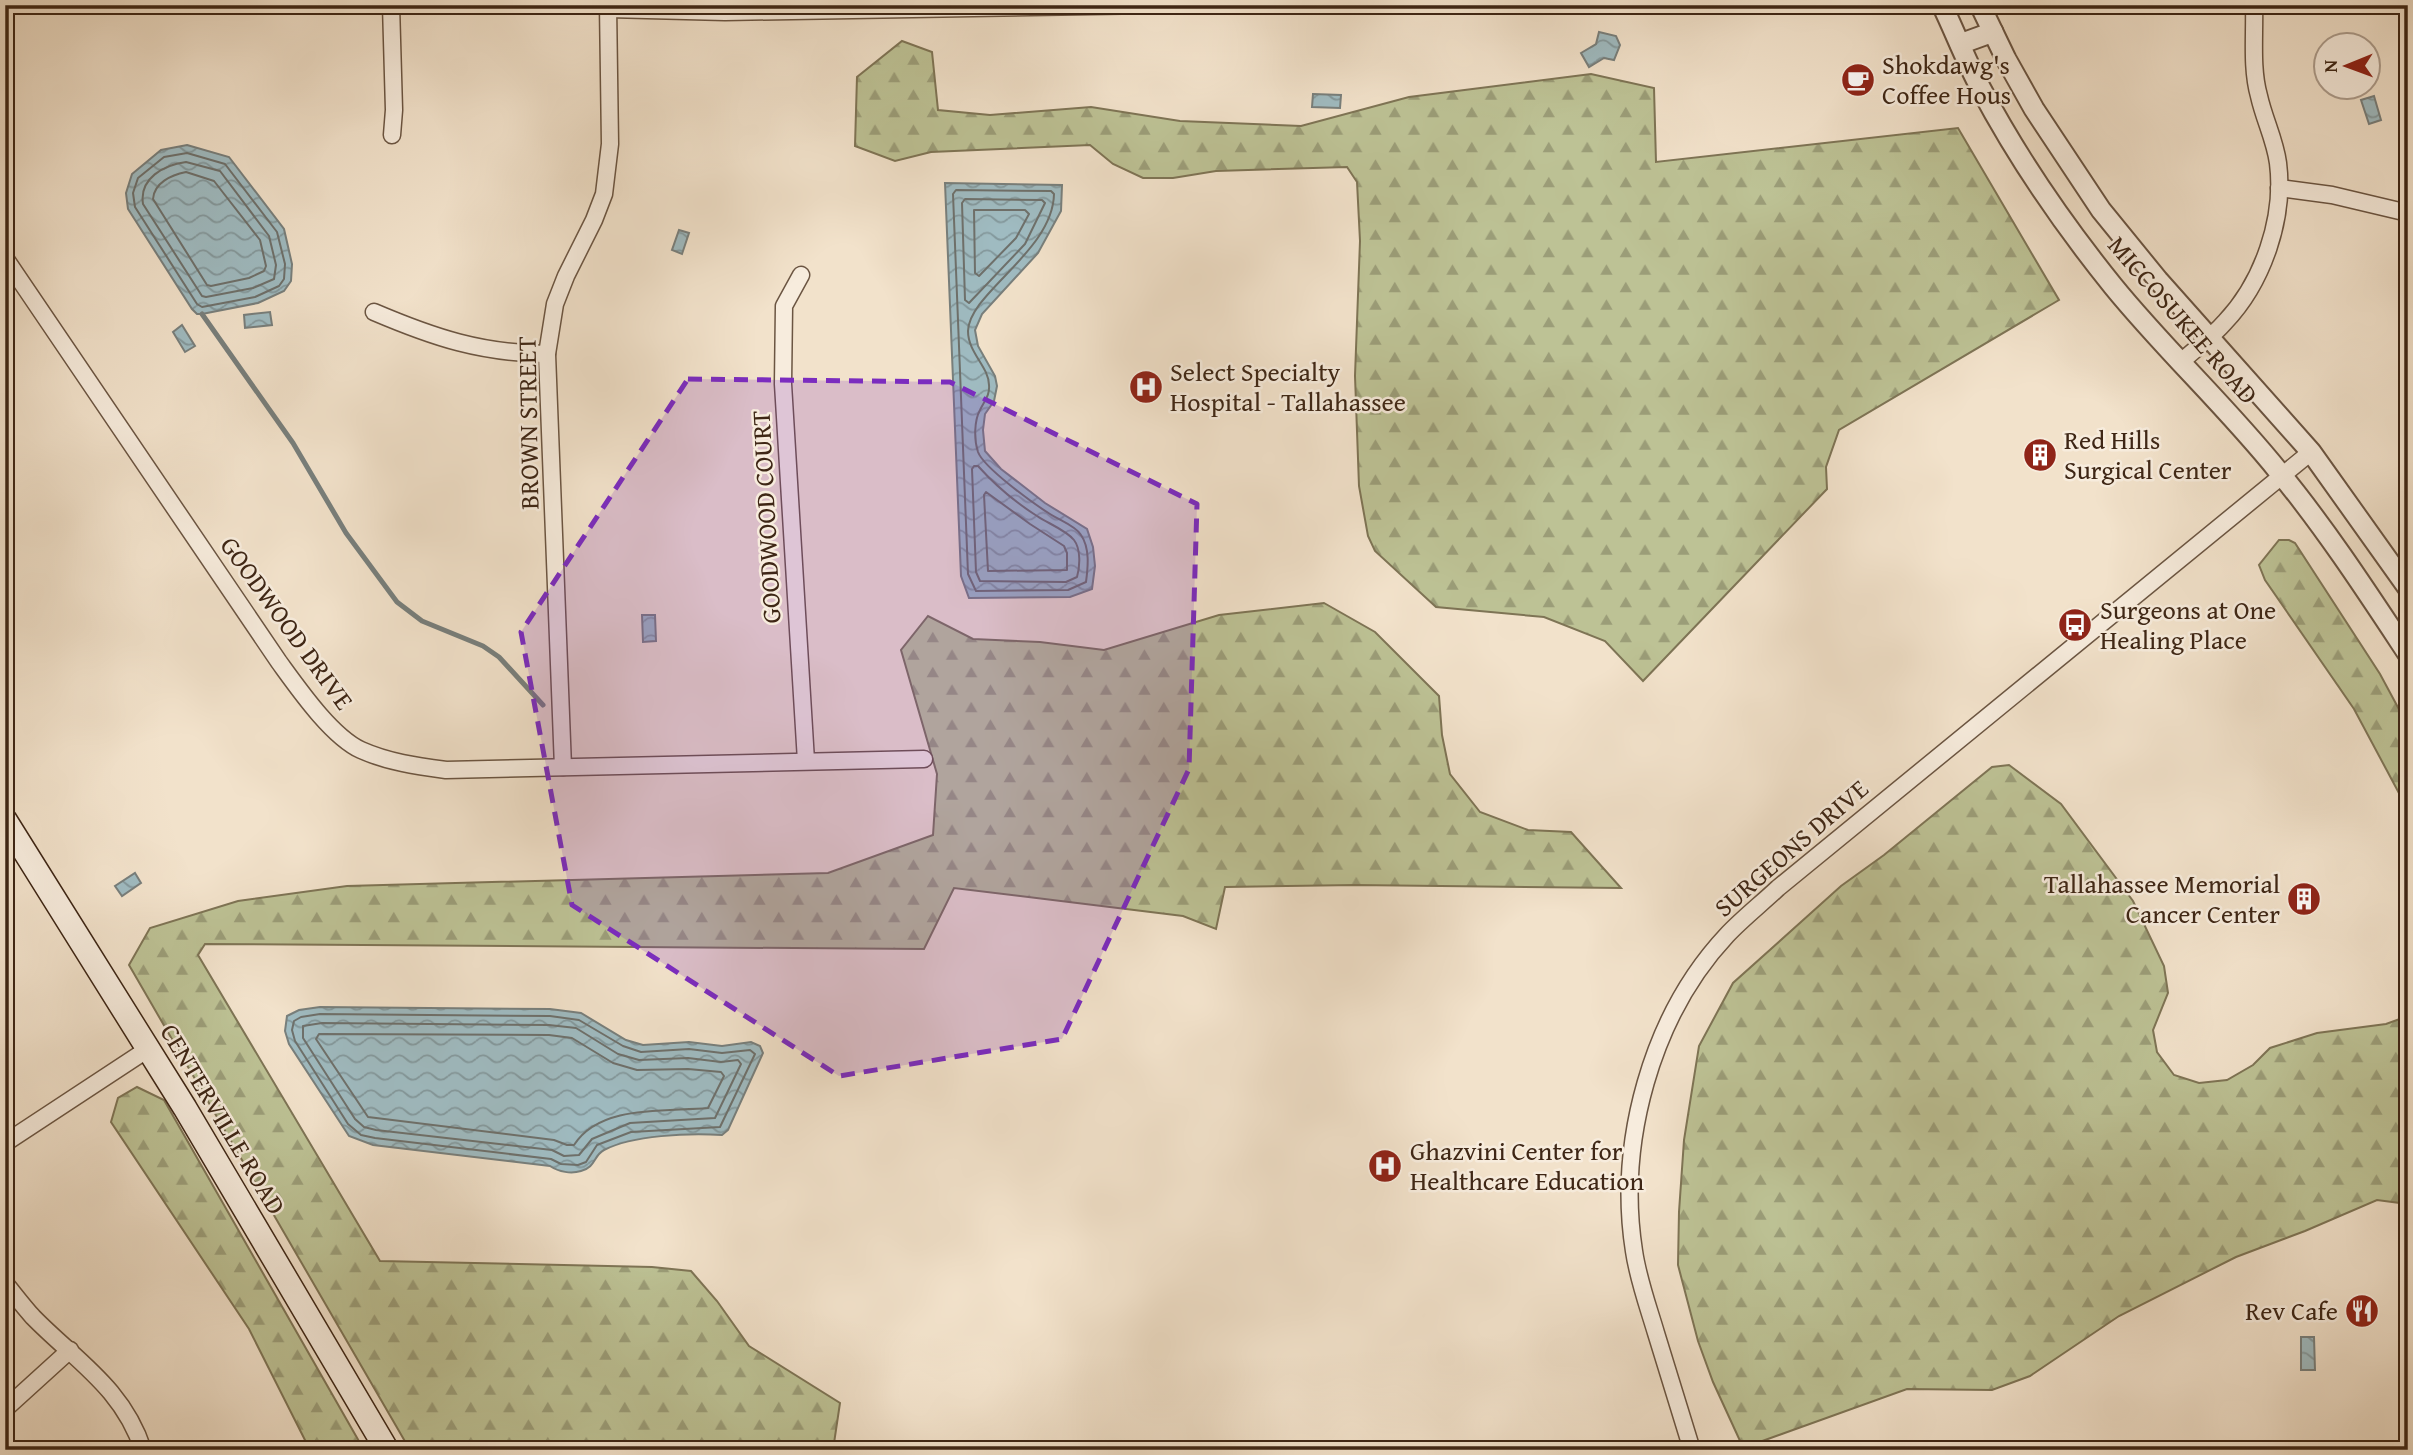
<svg xmlns="http://www.w3.org/2000/svg" width="2413" height="1455" viewBox="0 0 2413 1455" font-family="'Gentium Book Plus',serif">
  <style>
    .forest { fill: url(#forest-firs); stroke: #7e7455; stroke-width: 2 }
    .water { fill: url(#water-waves); stroke: #787f7c; stroke-width: 2 }
    .lines { fill: none; stroke-linecap: round; stroke-linejoin: round }
    .shore { stroke: #6e706b; stroke-width: 2 }
    .stream { stroke: #787f7c; stroke-width: 5 }
    .minor-casing { stroke: #6b5542; stroke-width: 19 }
    .tertiary-casing { stroke: #6b5542; stroke-width: 23 }
    .secondary-casing { stroke: #3e2615; stroke-width: 26 }
    .minor { stroke: #f7ecdd; stroke-width: 16 }
    .tertiary { stroke: #f7ecdd; stroke-width: 19 }
    .secondary { stroke: #f7ecdd; stroke-width: 23 }
    .marked { fill: #7b2cbf; fill-opacity: 0.2; stroke: #7b2cbf; stroke-width: 5; stroke-dasharray: 14 9; stroke-linejoin: round }
    .labels { text-anchor: middle; stroke-width: 5; stroke-linejoin: round; paint-order: stroke }
    .poi-label { font-size: 26px; fill: #3e2615; stroke: #f7ecdd; text-anchor: start }
    .street-label { font-size: 26px; fill: #3e2615; stroke: #f7ecdd }
  </style>
  <defs>
    <pattern id="forest-firs" width="22" height="20" patternUnits="userSpaceOnUse" patternTransform="scale(1.75)"><rect width="22" height="20" fill="#bdc295"/><path d="M5 1l3.5 6h-7zM16 11l3.5 6h-7z" fill="#9b9d78"/></pattern>
    <pattern id="water-waves" width="16" height="10" patternUnits="userSpaceOnUse" patternTransform="scale(1.75)"><rect width="16" height="10" fill="#9fbbc1"/><path d="M0 5q4-4 8 0t8 0" fill="none" stroke="#83989c"/></pattern>
  </defs>
  <rect width="100%" height="100%" fill="#f2e2cb"/>
  <filter id="stains"><feTurbulence type="fractalNoise" baseFrequency=".00286" numOctaves="4"/><feColorMatrix values="0 0 0 0 .2 0 0 0 0 .09 0 0 0 0 .02 0 0 0 .5 -.17"/></filter>
  <radialGradient id="worn" r=".72"><stop offset=".6" stop-color="#630" stop-opacity="0"/><stop offset="1" stop-color="#630" stop-opacity=".3"/></radialGradient>
  <g class="forest">
    <polygon points="902,41 932,52 938,110 990,115 1091,107 1180,121 1301,126 1409,97 1591,74 1654,88 1656,162 1958,128 2059,300 1839,430 1826,467 1827,489 1643,681 1605,641 1544,617 1436,607 1375,551 1368,536 1359,486 1355,376 1360,241 1357,182 1347,167 1216,171 1173,178 1143,178 1113,164 1090,145 931,152 895,161 855,146 857,77"/>
    <polygon points="2279,540 2289,540 2295,543 2380,674 2408,726 2408,810 2354,709 2265,580 2259,565"/>
    <polygon points="1324,603 1375,632 1439,696 1442,735 1450,774 1480,812 1528,830 1571,832 1621,888 1355,885 1225,887 1216,929 1183,916 954,888 924,949 205,944 198,955 380,1261 652,1267 691,1271 717,1301 749,1346 840,1403 833,1450 410,1450 129,965 150,928 238,901 347,886 828,873 933,835 937,774 901,650 928,616 973,639 1040,642 1104,650 1219,615"/>
    <polygon points="2009,765 2061,804 2133,901 2164,966 2168,993 2153,1030 2157,1052 2174,1075 2199,1083 2227,1080 2253,1065 2270,1048 2317,1033 2386,1024 2408,1016 2408,1204 2377,1200 2305,1231 2236,1257 2119,1316 2030,1376 1992,1390 1907,1389 1754,1444 1741,1443 1713,1382 1698,1341 1678,1265 1679,1212 1684,1140 1699,1046 1733,983 1841,886 1884,855 1992,767"/>
    <polygon points="137,1087 164,1100 364,1450 310,1450 249,1329 111,1122 118,1098"/>
  </g>
  <g class="water">
    <polygon points="1599,32 1616,36 1620,45 1614,60 1604,58 1589,67 1581,53 1596,44"/>
    <polygon points="1313,94 1341,95 1340,108 1312,107"/>
    <polygon points="2374,96 2381,120 2369,124 2361,100"/>
    <polygon points="187,145 229,157 284,229 292,264 291,281 284,291 258,303 202,314 197,314 192,309 128,209 126,193 132,174 161,150"/>
    <polygon points="945,183 1062,185 1061,211 1038,253 982,314 975,330 978,346 995,376 997,386 994,401 985,414 983,430 985,451 1001,469 1045,503 1087,529 1093,547 1095,566 1092,589 1070,597 969,598 961,576"/>
    <polygon points="679,230 689,233 682,254 672,250"/>
    <polygon points="270,312 272,325 245,328 244,315"/>
    <polygon points="182,325 195,346 185,352 173,332"/>
    <polygon points="642,615 655,615 656,641 643,642"/>
    <polygon points="135,873 141,883 122,896 115,886"/>
    <path d="M320,1007L550,1009L581,1013L626,1040L643,1045L689,1042L722,1046L751,1042L760,1046L763,1053L728,1130L722,1135C688,1133 633,1135 604,1150C593,1156 596,1167 581,1171C571,1174 559,1172 550,1166L373,1145L349,1136L289,1044L285,1031L287,1016L299,1010Z"/>
    <polygon points="2301,1337 2314,1337 2315,1370 2301,1370"/>
  </g>
  <g class="lines">
    <g class="shore">
      <polygon points="187,153 225,164 277,232 285,264 284,279 279,286 255,297 202,307 197,304 135,207 133,193 138,178 164,157"/>
      <path d="M186,162L220,171L269,236L276,265L274,279L253,288L206,297L202,296L143,204C139,178 164,165 186,162Z"/>
      <path d="M186,172L214,181L260,240L266,266L264,271L249,278L211,286L207,285L153,199C154,183 171,175 186,172Z"/>
      <path d="M956,190L1051,191L1054,194C1053,251 969,293 968,331C968,353 989,367 989,385C990,396 984,401 980,410C974,421 974,440 978,452C984,468 1034,504 1050,514C1059,520 1076,526 1081,535C1090,548 1088,567 1086,582L1068,590L976,591L968,574L953,194Z"/>
      <polygon points="965,199 1042,200 1045,203 1025,244 969,303 965,300 962,203"/>
      <polygon points="974,210 1025,210 1029,214 1016,238 979,276 975,273"/>
      <path d="M974,466H978C995,485 1015,502 1037,516C1047,523 1066,530 1074,540C1081,549 1080,567 1077,577L1066,582L980,581L976,572L972,469Z"/>
      <polygon points="986,492 1030,524 1064,546 1067,553 1067,570 988,571 984,495"/>
      <polygon points="320,1014 550,1016 579,1020 623,1046 641,1052 689,1049 722,1053 750,1050 755,1054 720,1127 631,1132 597,1145 586,1162 578,1165 561,1164 551,1159 375,1138 361,1135 348,1124 295,1041 292,1030 294,1021 301,1017"/>
      <polygon points="322,1023 549,1025 576,1028 618,1054 639,1060 688,1058 721,1062 738,1060 741,1064 715,1118 630,1123 592,1139 579,1155 564,1156 552,1150 376,1130 364,1127 355,1119 303,1038 303,1026"/>
      <path d="M319,1034L549,1035L572,1038L613,1063L637,1070L688,1069L721,1072L724,1076L708,1108C666,1112 600,1104 574,1145H567L554,1140L368,1117L316,1039Z"/>
    </g>
    <polyline class="stream" points="202,314 293,443 346,533 397,602 422,621 483,646 499,657 543,705"/>
    <g class="minor-casing">
      <g id="minor">
        <polyline points="391,5 394,110 392,135"/>
        <polyline points="608,9 725,12 1152,5"/>
        <polyline points="2279,188 2332,195 2408,213"/>
        <path d="M5,258L279,662C298,688 331,736 361,750C388,762 416,766 446,770L924,759"/>
        <polyline points="801,275 784,306 783,384 806,761"/>
        <path d="M374,312C435,338 481,353 547,354"/>
        <path d="M2181,362C2195,349 2212,337 2225,322C2263,282 2285,218 2278,163C2275,140 2264,119 2259,96C2251,68 2255,35 2254,5"/>
        <polyline points="563,767 547,354 555,304 566,276 594,220 604,194 610,144 608,5"/>
        <polyline points="5,1143 148,1049"/>
        <path d="M5,1283C14,1294 23,1306 33,1317C75,1360 123,1388 143,1450"/>
        <polyline points="5,1409 70,1350"/>
        <path d="M1692,1450C1680,1411 1668,1372 1656,1333C1648,1306 1638,1279 1634,1251C1617,1143 1651,1016 1727,935C1742,919 1761,904 1778,888L2311,452"/>
      </g>
    </g>
    <g class="tertiary-casing">
      <g id="tertiary">
        <path d="M1942,5C1955,32 1966,61 1980,87C2017,157 2063,224 2113,286C2165,350 2227,407 2279,472C2326,529 2367,592 2408,654"/>
        <polyline points="1980,5 2006,59 2034,109 2101,210 2158,280 2311,452 2408,588"/>
        <polyline points="1960,44 1993,32"/>
      </g>
    </g>
    <g class="secondary-casing">
      <polyline id="secondary" points="5,820 185,1108 387,1450"/>
    </g>
    <use href="#minor" class="minor"/>
    <use href="#tertiary" class="tertiary"/>
    <use href="#secondary" class="secondary"/>
  </g>
  <path class="marked" d="M688,379L950,382L1197,504L1189,769L1062,1039L839,1076L572,905L521,632Z"/>
  <defs>
    <g id="cafe-disc" transform="scale(1.75)"><circle r="9.5" fill="#8f2418" stroke="#f7ecdd"/><path d="M-5.5-4.5H6V0H3Q3 3.5 0 3.5H-2.5Q-5.5 3.5-5.5 0ZM3-3.2v2h1.7v-2ZM-6 4.5H4V6H-6Z" fill="#fff"/></g>
    <g id="hospital-disc" transform="scale(1.75)"><circle r="9.5" fill="#8f2418" stroke="#f7ecdd"/><path d="M-5-5h3v3.5h4V-5h3V5h-3V1.5h-4V5h-3Z" fill="#fff"/></g>
    <g id="building-disc" transform="scale(1.75)"><circle r="9.5" fill="#8f2418" stroke="#f7ecdd"/><path d="M-4-6H4V6H1V3H-1V6H-4ZM-2.5-4.3h1.7v1.8h-1.7ZM.8-4.3h1.7v1.8H.8ZM-2.5-1h1.7V.8h-1.7ZM.8-1h1.7V.8H.8Z" fill="#fff"/></g>
    <g id="bus-disc" transform="scale(1.75)"><circle r="9.5" fill="#8f2418" stroke="#f7ecdd"/><path d="M-5-6H5V4H4V6H2V4H-2V6H-4V4H-5ZM-3.5-4V0h7V-4ZM-3.5 1.2v1.5H-2V1.2ZM2 1.2v1.5H3.5V1.2Z" fill="#fff"/></g>
    <g id="restaurant-disc" transform="scale(1.75)"><circle r="9.5" fill="#8f2418" stroke="#f7ecdd"/><path d="M-5-6h1v4h1v-4h1v4h1v-4h1v5L-1.5 .5V6h-2V.5L-5-1ZM5-6V6H3V1.5H1.5Q1.5-4 5-6Z" fill="#fff"/></g>
  </defs>
  <g fill-rule="evenodd">
    <use href="#cafe-disc" x="1858" y="80"/>
    <use href="#hospital-disc" x="1146" y="387"/>
    <use href="#building-disc" x="2040" y="455"/>
    <use href="#bus-disc" x="2075" y="625"/>
    <use href="#building-disc" x="2304" y="899"/>
    <use href="#hospital-disc" x="1385" y="1166"/>
    <use href="#restaurant-disc" x="2362" y="1311"/>
  </g>
  <g class="labels">
    <g class="poi-label">
      <text x="1882" y="74">Shokdawg's<tspan x="1882" dy="30">Coffee Hous</tspan></text>
      <text x="1170" y="381">Select Specialty<tspan x="1170" dy="30">Hospital - Tallahassee</tspan></text>
      <text x="2064" y="449">Red Hills<tspan x="2064" dy="30">Surgical Center</tspan></text>
      <text x="2100" y="619">Surgeons at One<tspan x="2100" dy="30">Healing Place</tspan></text>
      <text x="2280" y="893" text-anchor="end">Tallahassee Memorial<tspan x="2280" dy="30">Cancer Center</tspan></text>
      <text x="1410" y="1160">Ghazvini Center for<tspan x="1410" dy="30">Healthcare Education</tspan></text>
      <text x="2338" y="1320" text-anchor="end">Rev Cafe</text>
    </g>
    <g class="street-label">
      <text transform="translate(2183 320) rotate(49)" y="9">MICCOSUKEE ROAD</text>
      <text transform="translate(528 423) rotate(-91)" y="9">BROWN STREET</text>
      <text transform="translate(766 517) rotate(-93)" y="9">GOODWOOD COURT</text>
      <text transform="translate(287 623) rotate(54)" y="9">GOODWOOD DRIVE</text>
      <text transform="translate(1791 848) rotate(-41)" y="9">SURGEONS DRIVE</text>
      <text transform="translate(223 1119) rotate(59)" y="9">CENTERVILLE ROAD</text>
    </g>
  </g>
  <rect width="2413" height="1455" fill="none" stroke="#f2e2cb" stroke-width="28"/>
  <rect x="7" y="7" width="2399" height="1441" fill="none" stroke="#3e2615" stroke-width="3.5"/>
  <rect x="14" y="14" width="2385" height="1427" fill="none" stroke="#3e2615" stroke-width="2"/>
  <g transform="translate(2347 66) rotate(269)"><circle r="33" fill="#f7ecdd" stroke="#ad9d8d" stroke-width="2"/>
  <path d="M0-5L12 26L0 18L-12 26Z" fill="#8f2418"/>
  <text y="-10" font-size="19" font-weight="bold" text-anchor="middle" fill="#3e2615">N</text>
  </g>
  <rect width="100%" height="100%" filter="url(#stains)"/>
  <rect width="100%" height="100%" fill="url(#worn)"/>
</svg>
